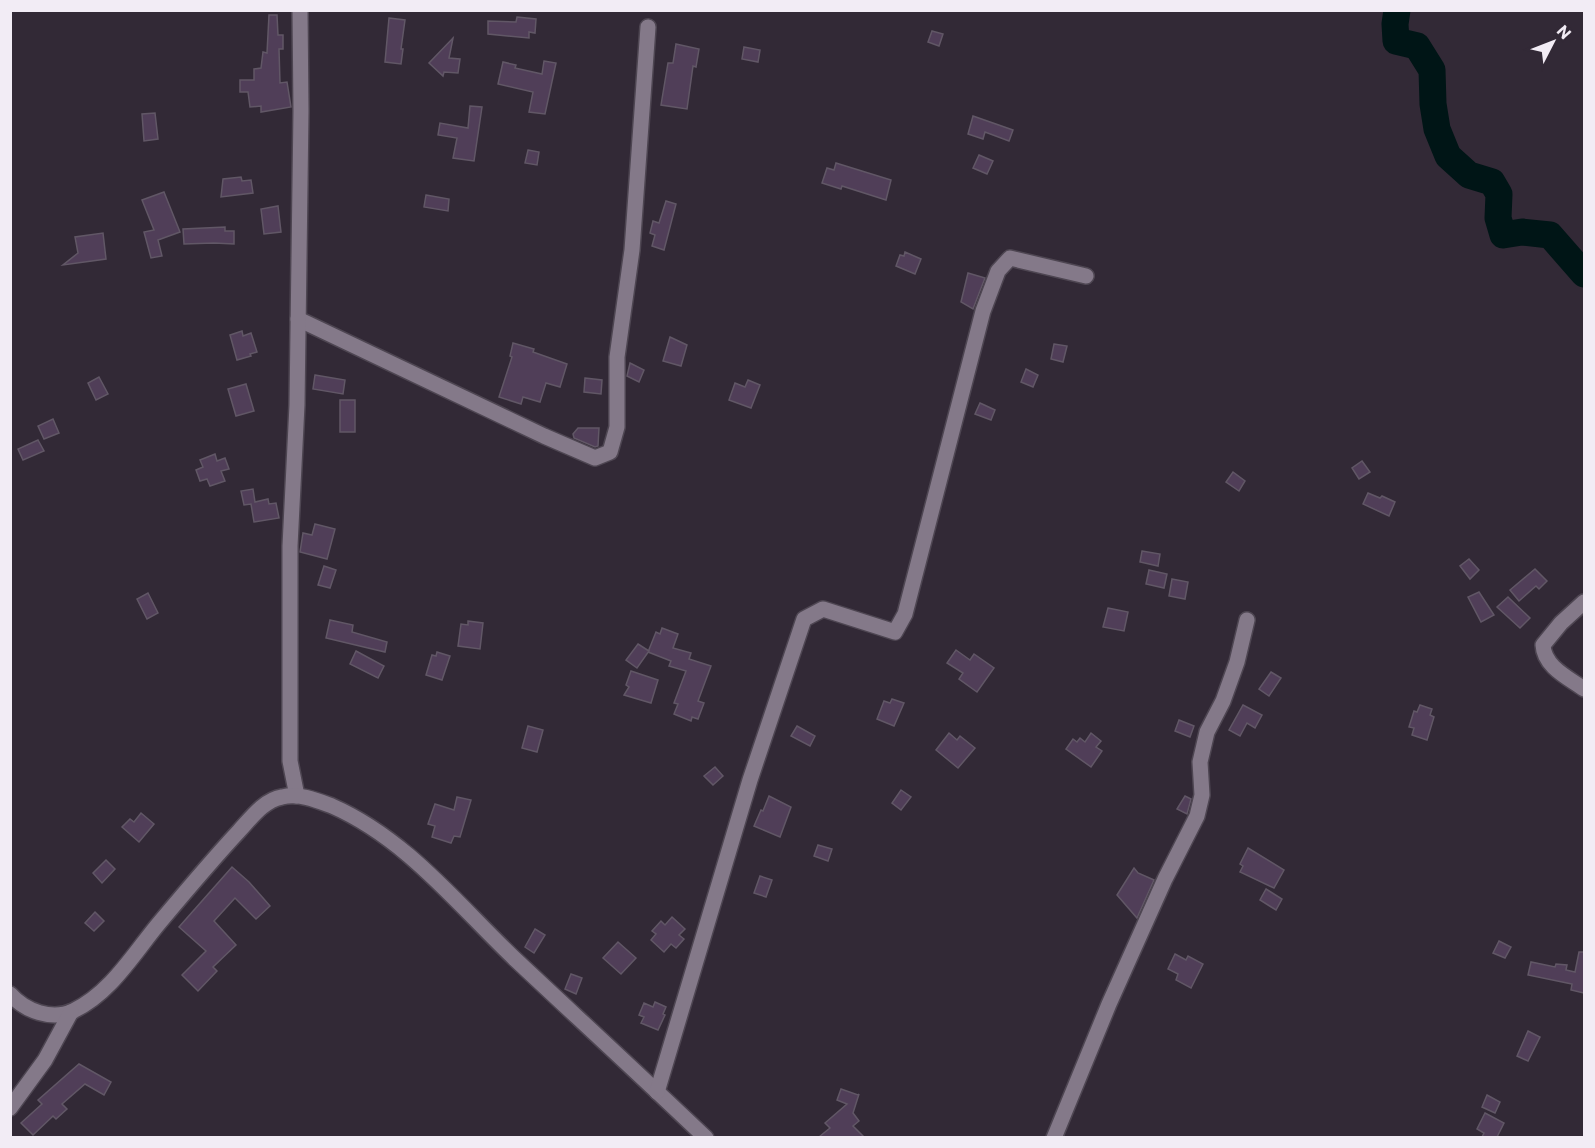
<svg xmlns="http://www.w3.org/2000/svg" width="1595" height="1148" viewBox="0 0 1595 1148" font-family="Commissioner,sans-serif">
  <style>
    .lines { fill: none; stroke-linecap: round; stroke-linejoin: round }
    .river { stroke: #001516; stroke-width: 27 }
    .building { fill: #503e58; stroke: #615766; stroke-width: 1.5 }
    .minor-casing { stroke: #4e4652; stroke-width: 18 }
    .minor { stroke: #847989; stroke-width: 15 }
  </style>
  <rect width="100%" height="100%" fill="#322936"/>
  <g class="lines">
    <polyline class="river" points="1397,10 1395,24 1396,41 1417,46 1432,70 1433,104 1437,129 1448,156 1469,175 1492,182 1499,194 1498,218 1503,235 1522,232 1550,235 1584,274"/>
  </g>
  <g class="building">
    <polygon points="269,15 277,15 278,35 283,35 283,49 279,49 280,83 287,82 291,107 261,112 261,106 250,107 248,92 240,92 240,80 254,80 254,69 261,68 263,52 267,53"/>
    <polygon points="517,17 536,19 535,33 529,32 529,38 488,34 488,21 516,22"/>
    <polygon points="389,18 405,20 401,49 403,49 401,64 385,62"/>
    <polygon points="932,31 943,34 939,46 928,42"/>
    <polygon points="453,38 449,58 460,59 458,73 444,72 443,76 429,63"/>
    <polygon points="676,44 699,49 696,67 693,66 687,109 661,105 668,63 673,63"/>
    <polygon points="744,47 760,50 758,62 742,59"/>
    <polygon points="544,61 556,63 545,114 529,112 533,92 498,84 503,62 516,65 515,68 542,74"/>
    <polygon points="470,106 482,107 474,161 453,158 457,138 438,135 440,123 468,128"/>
    <polygon points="155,113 158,139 144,141 142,114"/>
    <polygon points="973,116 1013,130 1009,141 985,132 983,139 968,134"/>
    <polygon points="528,150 539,152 537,165 525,163"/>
    <polygon points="979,155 993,161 987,174 973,168"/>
    <polygon points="836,163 891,180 886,200 842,186 841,189 822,183 827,168 834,170"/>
    <polygon points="241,177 242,181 251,180 253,193 221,197 223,179"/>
    <polygon points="164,192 180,232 158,240 162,256 151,258 144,232 154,230 142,200"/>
    <polygon points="426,195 449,199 448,211 424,207"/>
    <polygon points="666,201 676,204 664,250 652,246 655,235 650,233 653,221 659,223"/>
    <polygon points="278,206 281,232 264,234 261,209"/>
    <polygon points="225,227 225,231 234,231 234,244 214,243 184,244 183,229"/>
    <polygon points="103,233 106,259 63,265 78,253 75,237"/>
    <polygon points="905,252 921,259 915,274 896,266 900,255 904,256"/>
    <polygon points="968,273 985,278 973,309 961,302"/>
    <polygon points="242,331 243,336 251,333 257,352 250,354 251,356 237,360 230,335"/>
    <polygon points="670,337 687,345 681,366 663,361"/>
    <polygon points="513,343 534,349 533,352 567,364 560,387 546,383 540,402 523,397 521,404 499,397 512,357 510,356"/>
    <polygon points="1054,344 1067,346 1063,362 1051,359"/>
    <polygon points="630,363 644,370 639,382 627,376"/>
    <polygon points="1026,369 1038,375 1033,387 1021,382"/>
    <polygon points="315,375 345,380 343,394 313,389"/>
    <polygon points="99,377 108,394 96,400 88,383"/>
    <polygon points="585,378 602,380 601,394 584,392"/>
    <polygon points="748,380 760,385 751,408 729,400 735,383 745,387"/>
    <polygon points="246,384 254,411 236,416 228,389"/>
    <rect x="340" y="400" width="15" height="32"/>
    <polygon points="980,403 995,410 991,420 975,414"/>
    <polygon points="53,419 59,433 44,439 38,426"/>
    <polygon points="578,428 599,428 598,446 595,447 574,438 573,434"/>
    <polygon points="38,440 44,451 23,460 18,449"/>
    <polygon points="215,454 217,461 225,458 229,469 221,471 225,481 210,486 207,479 200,481 196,470 203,467 200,460"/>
    <polygon points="1362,461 1370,472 1359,479 1352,468"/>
    <polygon points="1233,472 1245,481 1239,491 1226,482"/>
    <polygon points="253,489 255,502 268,499 269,504 276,503 279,518 254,522 251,504 244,505 241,491"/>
    <polygon points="1368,493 1380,498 1382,496 1395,502 1389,516 1363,504"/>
    <polygon points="315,524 335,529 327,559 300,552 303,533 312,535"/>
    <polygon points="1142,551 1160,554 1158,566 1140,562"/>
    <polygon points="1469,559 1479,570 1470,579 1460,566"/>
    <polygon points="324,566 336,570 330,588 318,585"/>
    <polygon points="1535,569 1547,581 1539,589 1536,586 1519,601 1510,590"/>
    <polygon points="1149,570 1167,574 1164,588 1146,584"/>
    <polygon points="1172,579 1188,582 1185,599 1169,596"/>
    <polygon points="1479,592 1494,615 1481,622 1468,597"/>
    <polygon points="148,593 158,613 147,619 137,599"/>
    <polygon points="1508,597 1530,618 1520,628 1497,607"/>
    <polygon points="1108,608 1128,612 1124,631 1103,627"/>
    <polygon points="330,620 353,625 352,632 387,642 385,652 326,638"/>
    <polygon points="468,621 483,623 480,649 458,646 461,624 468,625"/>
    <polygon points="662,628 678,634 673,648 691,653 689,659 711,666 698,701 704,703 698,719 692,717 691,721 674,714 678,704 674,703 686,671 669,666 671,661 648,652 656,632 660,634"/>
    <polygon points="638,644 649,651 637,668 626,660"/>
    <polygon points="956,650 970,660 974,654 994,668 977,692 959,679 963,673 947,663"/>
    <polygon points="356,651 384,666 378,678 350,664"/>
    <polygon points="437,652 450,656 442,680 426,675 432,655 436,656"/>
    <polygon points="631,671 658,680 651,703 624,695 629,687 626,685"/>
    <polygon points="1271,672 1281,678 1269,696 1259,689"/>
    <polygon points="892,699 904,703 894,726 877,719 884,701 890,703"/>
    <polygon points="1243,705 1262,715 1255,728 1247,723 1240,736 1229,730"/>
    <polygon points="1420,705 1432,709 1430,715 1434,717 1427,740 1412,735 1414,728 1409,727 1414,711 1417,712"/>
    <polygon points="1179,720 1194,726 1190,737 1175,731"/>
    <polygon points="528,726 543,730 537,752 522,748"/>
    <polygon points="797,726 815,736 810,746 791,736"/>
    <polygon points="949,733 957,740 960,736 975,748 958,768 936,750"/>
    <polygon points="1091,733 1101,741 1096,747 1102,751 1091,767 1066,749 1073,739 1077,742 1080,738 1085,742"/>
    <polygon points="715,767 723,776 713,785 704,776"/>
    <polygon points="901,790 911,797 901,810 892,803"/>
    <polygon points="769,796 791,807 780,837 754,826 761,810 763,811"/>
    <polygon points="1185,796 1191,799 1187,814 1177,809"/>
    <polygon points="457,797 471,800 460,837 454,836 451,843 432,837 435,826 428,824 435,804 454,810"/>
    <polygon points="141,813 154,824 139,842 122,827 130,819 134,822"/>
    <polygon points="818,845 832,849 828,861 814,856"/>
    <polygon points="1248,848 1284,870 1274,888 1240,872 1243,866 1240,864"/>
    <polygon points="106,860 115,869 102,883 93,873"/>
    <polygon points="232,867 249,882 270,906 256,919 235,898 214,921 236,945 213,967 217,971 198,991 182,975 206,951 179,927"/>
    <polygon points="1134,868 1138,873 1154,880 1137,918 1117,895"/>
    <polygon points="760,876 772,880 766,897 754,893"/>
    <polygon points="1266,889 1282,899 1276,910 1260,900"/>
    <polygon points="95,912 104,921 94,931 85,923"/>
    <polygon points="672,917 685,929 679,935 684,939 676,948 671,944 664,952 651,940 656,934 652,931 661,921 665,925"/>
    <polygon points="535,929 545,935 534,953 525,947"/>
    <polygon points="1499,941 1511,947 1505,958 1493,953"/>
    <polygon points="618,942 636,958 621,974 603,958"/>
    <polygon points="1579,952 1584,952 1584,993 1571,990 1572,984 1567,983 1528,975 1531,962 1555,967 1556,964 1567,965 1566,970 1575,972"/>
    <polygon points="1175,954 1186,960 1188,956 1203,964 1191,988 1176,980 1178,974 1168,969"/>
    <polygon points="571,974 582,978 576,994 565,989"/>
    <polygon points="655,1002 666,1007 663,1014 665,1015 658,1030 641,1023 644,1017 639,1015 644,1003 653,1007"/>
    <polygon points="1528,1031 1540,1037 1528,1061 1517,1056"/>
    <polygon points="79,1064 111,1082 104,1095 85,1084 62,1104 67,1109 56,1119 53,1116 33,1135 21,1123 42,1104 38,1100"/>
    <polygon points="841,1089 858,1095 859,1094 853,1113 859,1121 853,1126 864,1137 819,1137 830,1128 825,1123 847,1104 837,1100"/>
    <polygon points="1487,1095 1500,1102 1495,1113 1482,1107"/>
    <polygon points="1485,1113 1504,1123 1497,1137 1482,1137 1484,1133 1477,1129"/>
  </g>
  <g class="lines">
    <g class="minor-casing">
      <g id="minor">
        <polyline points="298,319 544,436 595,458 610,452 617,427 617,357 632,250 648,27"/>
        <path d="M1584,602L1561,623L1543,645C1544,667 1569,678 1584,689"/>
        <polyline points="297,796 290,761 290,546 297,405 301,111 300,10"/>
        <path d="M10,994C25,1011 52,1021 73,1011C111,993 134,953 160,922C186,891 212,860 239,831C251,818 264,800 282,797C299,793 316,800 332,806C407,839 458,905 516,960C579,1019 643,1078 706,1138"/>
        <polyline points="657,1092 750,780 804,619 823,609 895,632 905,614 983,311 998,271 1010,258 1086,276"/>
        <polyline points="10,1108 45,1060 71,1012"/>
        <polyline points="1054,1138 1109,1004 1165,879 1197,816 1202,795 1200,762 1207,732 1223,701 1237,662 1247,620"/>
      </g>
    </g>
    <use href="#minor" class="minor"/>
  </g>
  <rect width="1595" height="1148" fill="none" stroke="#f2ecf5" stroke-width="24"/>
  <g transform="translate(1553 42) rotate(48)" stroke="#322936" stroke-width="4.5" paint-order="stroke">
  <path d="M0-4.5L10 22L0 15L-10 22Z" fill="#f2ecf5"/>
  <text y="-9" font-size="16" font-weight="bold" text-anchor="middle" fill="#f2ecf5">N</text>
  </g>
</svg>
